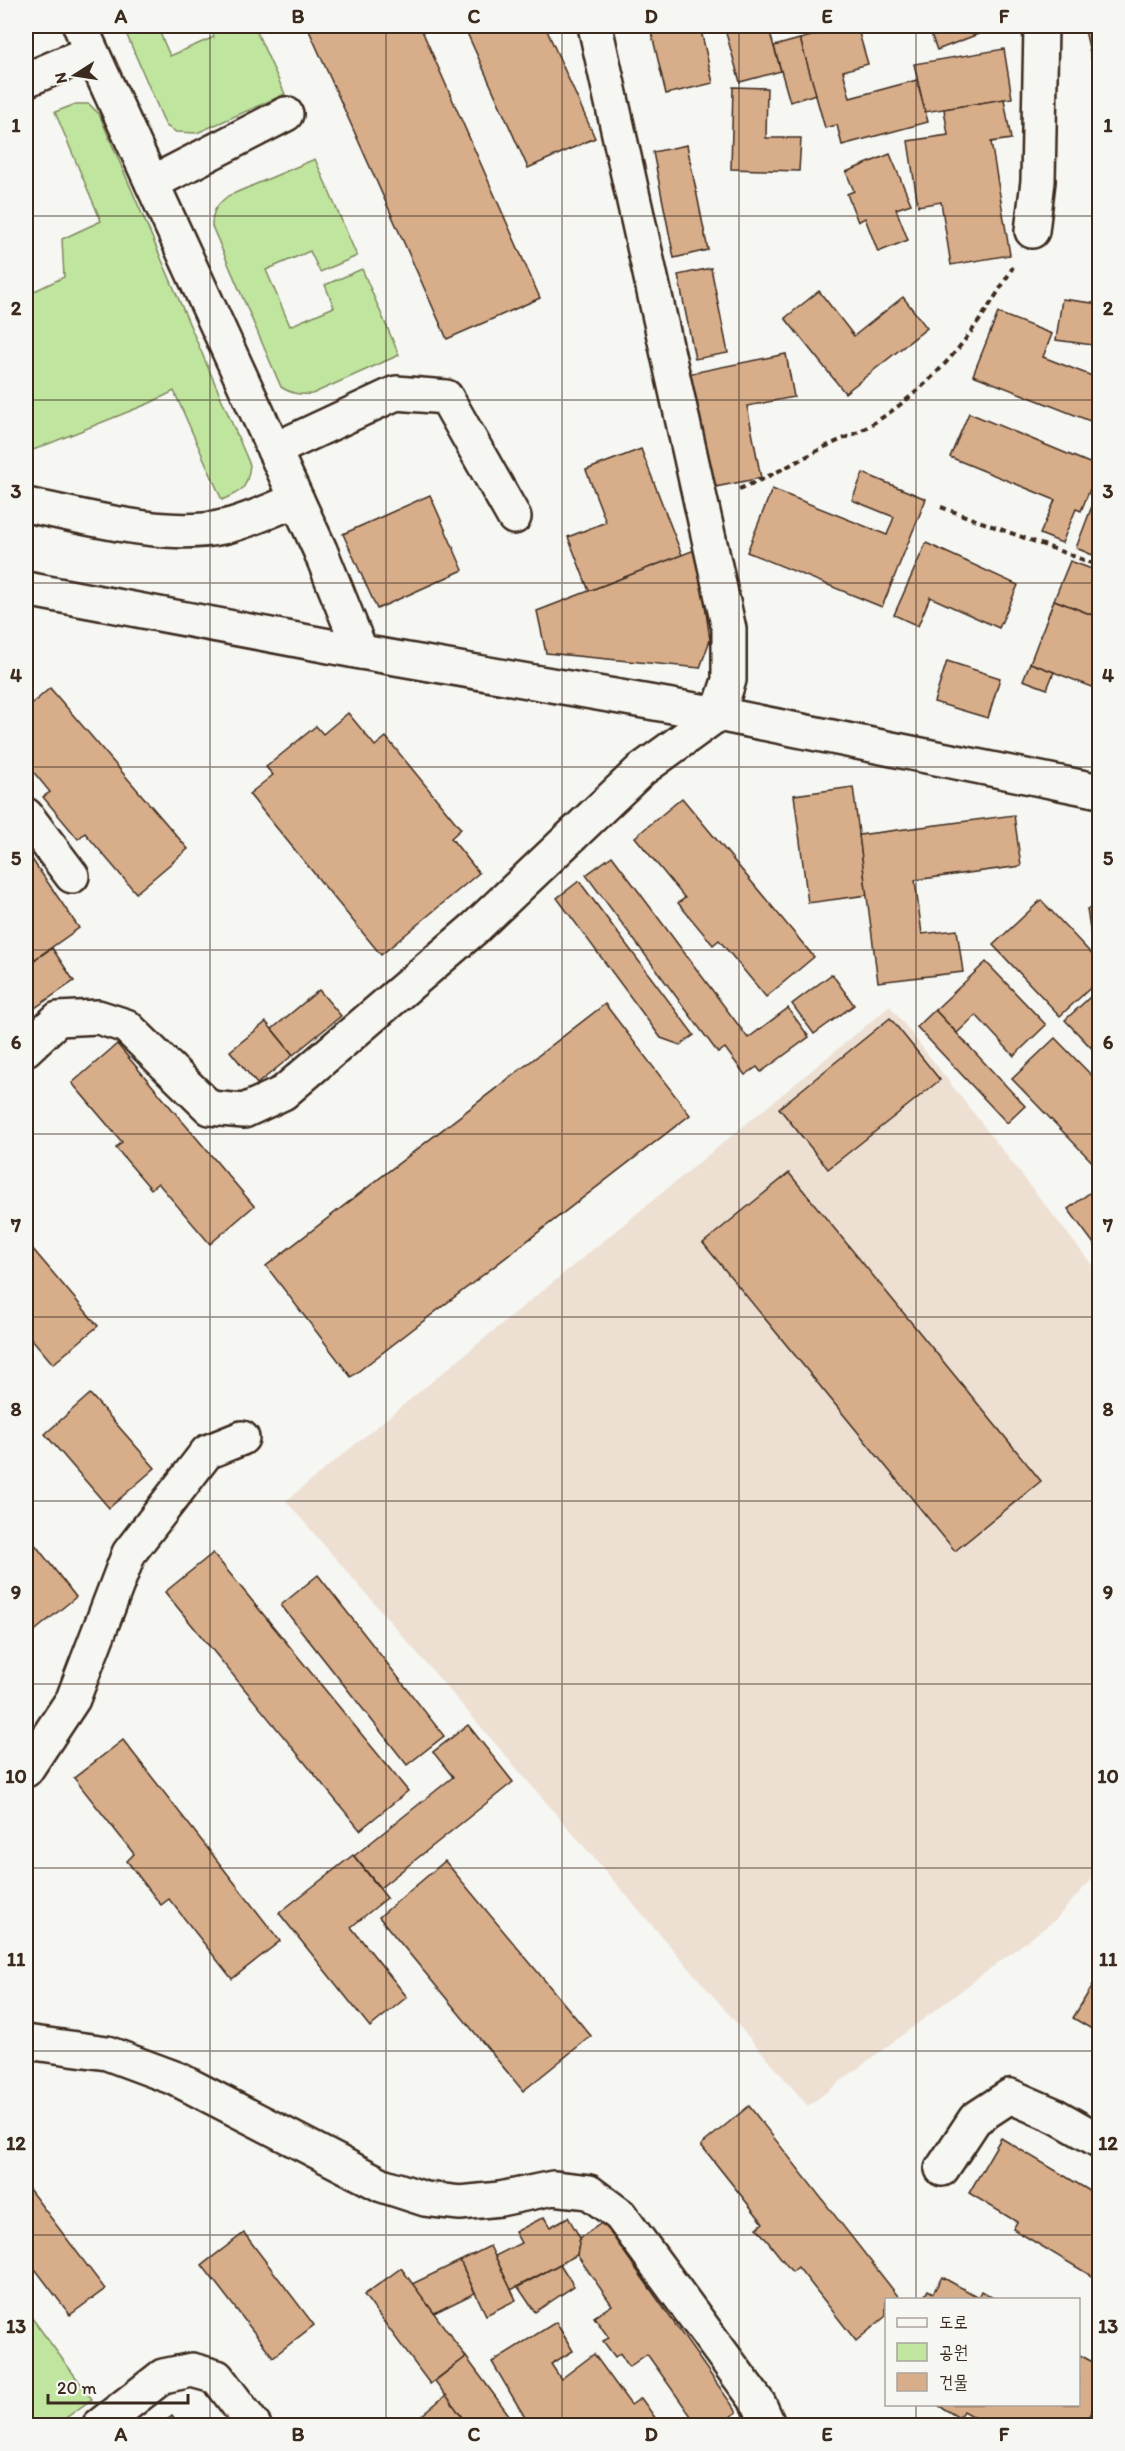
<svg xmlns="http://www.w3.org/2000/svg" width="1125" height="2451" viewBox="0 0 1125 2451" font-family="Itim,'Poor Story',sans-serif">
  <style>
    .built { fill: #ede0d3 }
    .green { fill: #c0e59f; stroke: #7e885e; stroke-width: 1.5 }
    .building { fill: #d8ad8a; stroke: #3b2a1e; stroke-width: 1.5 }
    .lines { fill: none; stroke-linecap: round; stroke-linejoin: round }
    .minor-casing { stroke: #3b2a1e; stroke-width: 38 }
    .path { stroke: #3b2a1e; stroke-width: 4; stroke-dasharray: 6 4.5; stroke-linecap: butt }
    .minor { stroke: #f6f6f2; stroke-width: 33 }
    .grid { fill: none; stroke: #3b2a1e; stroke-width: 1.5; stroke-opacity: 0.55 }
    .neatline { fill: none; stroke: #3b2a1e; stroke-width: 2 }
    .grid-label { font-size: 20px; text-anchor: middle; font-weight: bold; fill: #3b2a1e }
  </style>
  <rect width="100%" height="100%" fill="#f6f6f2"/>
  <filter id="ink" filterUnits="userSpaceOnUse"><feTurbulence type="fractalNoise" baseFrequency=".0167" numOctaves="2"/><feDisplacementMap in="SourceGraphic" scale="12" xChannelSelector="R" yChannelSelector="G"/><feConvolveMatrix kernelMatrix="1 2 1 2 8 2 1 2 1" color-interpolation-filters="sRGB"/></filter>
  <g filter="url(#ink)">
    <polygon class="built" points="890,1006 1099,1274 1099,1871 1055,1920 808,2106 286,1501"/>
    <g class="green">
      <polygon points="123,26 157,26 170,56 214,37 210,26 254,26 285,94 197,133 176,132 166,126"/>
      <path d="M76,104H89L99,114L250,465C247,489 243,491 222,500L174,391L150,403L26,453V295L64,277L62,239L101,221L55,112Z"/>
      <path d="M315,159L357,256L320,272L310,251L266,270L290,326L334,307L325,285L362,269L399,355L312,394C300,395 292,394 281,387L212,226C212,212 216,205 228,196Z"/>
      <polygon points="26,2310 92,2399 56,2425 26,2425"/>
    </g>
    <g class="building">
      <polygon points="307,26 420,26 540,298 447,339"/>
      <polygon points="464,26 545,26 595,138 528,168"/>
      <polygon points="650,26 700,26 713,83 666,94"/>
      <polygon points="724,26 768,26 781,71 740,82"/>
      <polygon points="849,26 857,26 868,64 843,71 850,98 917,80 928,122 842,145 837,125 825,128 800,39"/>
      <polygon points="928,26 983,26 986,31 937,50"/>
      <polygon points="1084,26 1100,26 1100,83 1097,83"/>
      <polygon points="800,39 816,94 790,102 774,46"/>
      <polygon points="1004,49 1012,98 925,112 914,64"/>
      <polygon points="733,87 767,88 766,138 801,138 799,171 731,169"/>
      <polygon points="1004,99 1011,139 991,142 1010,255 951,265 941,202 918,206 908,141 948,135 944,109"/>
      <polygon points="687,145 708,250 674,258 653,152"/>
      <polygon points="890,154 911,204 896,209 908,240 878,252 865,218 858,222 847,194 854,191 846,172"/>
      <polygon points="711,268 728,353 695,359 678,275"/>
      <polygon points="819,291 854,336 903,297 927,328 845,393 785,318"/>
      <polygon points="1062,299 1100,304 1100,346 1056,340"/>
      <polygon points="998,313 1052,334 1043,357 1100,379 1100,425 973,375"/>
      <polygon points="786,354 794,397 747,406 761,478 710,488 687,374"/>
      <polygon points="969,413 1099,467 1081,511 1076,509 1062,543 1040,534 1055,500 950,457"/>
      <polygon points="641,449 682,555 589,591 568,537 606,522 586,470"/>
      <polygon points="863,473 926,499 882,607 747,552 772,489 887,535 894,517 852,500"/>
      <polygon points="1097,493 1100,493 1100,558 1076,548"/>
      <polygon points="430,495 463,570 377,609 343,534"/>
      <polygon points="926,543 1018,585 999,628 930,597 918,626 894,615"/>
      <polygon points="697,549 710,640 700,668 546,653 537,611"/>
      <polygon points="1070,561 1100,572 1100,618 1054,600"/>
      <polygon points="1054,600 1100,618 1100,690 1030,663"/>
      <polygon points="947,661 1000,678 988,718 934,702"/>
      <polygon points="1030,663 1054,672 1047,689 1023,680"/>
      <polygon points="50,688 188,849 136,893 85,833 78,839 43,797 50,792 26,763 26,709"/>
      <polygon points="348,713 375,746 386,737 461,829 451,838 479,873 381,955 249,794 273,775 266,767 316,726 323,734"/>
      <polygon points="853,787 867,895 808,903 794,795"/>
      <polygon points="682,798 814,957 766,997 719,940 713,945 678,903 685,898 635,837"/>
      <polygon points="1014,815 1021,866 915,880 922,934 957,930 963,972 878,982 859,835"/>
      <polygon points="27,852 79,928 35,959 26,946"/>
      <polygon points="612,856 748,1038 788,1008 809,1037 761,1072 757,1067 745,1075 725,1048 718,1053 586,875"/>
      <polygon points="579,881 694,1035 680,1045 661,1038 557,898"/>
      <polygon points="1041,900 1100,963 1100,979 1060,1016 993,945"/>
      <polygon points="1100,907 1100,947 1093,948 1087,909"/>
      <polygon points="52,948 74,981 26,1014 26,966"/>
      <polygon points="986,962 1046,1025 1014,1056 976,1015 957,1033 935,1010"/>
      <polygon points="832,974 854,1005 814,1034 792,1004"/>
      <polygon points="1100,988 1100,1057 1065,1020"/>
      <polygon points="319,990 341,1016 293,1055 272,1029"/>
      <polygon points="605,1004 690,1115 351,1377 266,1266"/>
      <polygon points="935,1010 1025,1106 1007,1123 917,1027"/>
      <polygon points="890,1018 940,1080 828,1169 779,1108"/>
      <polygon points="266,1022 293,1055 257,1084 230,1051"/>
      <polygon points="1055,1038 1100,1084 1100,1170 1012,1079"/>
      <polygon points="117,1044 254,1206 210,1244 158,1183 151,1189 116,1148 122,1142 72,1083"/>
      <polygon points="789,1173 1041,1481 955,1551 703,1243"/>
      <polygon points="1096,1188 1100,1193 1100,1252 1068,1209"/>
      <polygon points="26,1241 98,1326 53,1364 26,1332"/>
      <polygon points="90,1394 155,1468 109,1508 45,1434"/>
      <polygon points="26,1533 76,1597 26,1638"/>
      <polygon points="213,1553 408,1791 360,1830 165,1592"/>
      <polygon points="318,1575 444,1736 407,1765 281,1605"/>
      <polygon points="468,1725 513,1782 380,1888 354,1856 453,1777 433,1752"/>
      <polygon points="123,1740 280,1941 232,1979 169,1899 161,1905 127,1861 134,1854 74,1778"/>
      <polygon points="353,1855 387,1898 351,1927 407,1997 370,2027 279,1913"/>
      <polygon points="445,1861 591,2036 523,2091 379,1917"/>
      <polygon points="1100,1973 1100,2034 1073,2018"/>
      <polygon points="749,2106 901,2300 886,2300 886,2316 856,2341 798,2267 792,2272 757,2228 763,2223 701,2145"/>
      <polygon points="1001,2138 1100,2197 1100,2277 1098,2280 1013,2229 1017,2222 969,2193"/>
      <polygon points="26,2185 105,2289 70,2315 36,2270 26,2278"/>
      <polygon points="544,2217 550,2227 568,2217 580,2238 577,2255 511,2290 495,2256 521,2243 515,2232"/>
      <polygon points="603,2222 737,2412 718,2426 698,2426 647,2354 629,2367 620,2353 615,2357 603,2341 609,2338 594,2317 612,2305 577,2255 580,2238"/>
      <polygon points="244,2233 314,2325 273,2357 202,2265"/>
      <polygon points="490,2246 516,2300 486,2315 460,2261"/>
      <polygon points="460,2261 475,2293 434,2313 412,2284"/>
      <polygon points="560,2264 574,2286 535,2312 518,2287"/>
      <polygon points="401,2268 466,2357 430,2384 364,2295"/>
      <polygon points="942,2277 978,2297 981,2291 997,2300 922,2300 928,2290 933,2293"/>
      <polygon points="556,2322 573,2351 551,2364 561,2379 594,2354 631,2405 641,2398 661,2426 530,2426 492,2362"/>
      <polygon points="1078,2354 1100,2366 1100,2380 1096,2386 1100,2388 1100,2396 1083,2426 976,2426 979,2420 963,2411 959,2418 936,2404 1078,2404"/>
      <polygon points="466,2357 515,2423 512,2426 468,2426 435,2381"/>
      <polygon points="446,2395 467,2424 409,2426"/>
      <polygon points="172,2416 179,2426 159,2426"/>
    </g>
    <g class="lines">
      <g class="minor-casing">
        <g id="minor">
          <polyline points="80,26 320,550 361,652"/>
          <polyline points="26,80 91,52"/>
          <polyline points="152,183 286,114"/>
          <polyline points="1032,231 1038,181 1041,26"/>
          <polyline points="274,450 396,393 446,397 514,517"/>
          <path d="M26,505C83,516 166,540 223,527C247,522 273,509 297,500"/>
          <polyline points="26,589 361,652 718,714 1100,791"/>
          <polyline points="26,815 72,876"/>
          <polyline points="26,1049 58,1019 98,1017 126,1026 210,1108 244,1111 283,1093 475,928 641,770 718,714 729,680 729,629 595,26"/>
          <polyline points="26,1770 73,1699 129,1553 207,1452 242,1438"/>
          <polyline points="26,2042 107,2053 177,2079 382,2185 425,2199 460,2203 500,2199 553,2188 589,2192 620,2215 759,2404 769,2426"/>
          <polyline points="942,2169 975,2119 1010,2096 1056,2116 1100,2141"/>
          <polyline points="99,2426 163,2376 192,2370 217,2377 254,2426"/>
        </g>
      </g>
      <g class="path">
        <path d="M739,489C768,478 793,463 821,449C834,442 849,437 862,430C933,389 973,336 1013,267"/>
        <polyline points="941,507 1100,566"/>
      </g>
      <use href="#minor" class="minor"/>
    </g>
  </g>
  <path class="grid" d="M210,26V2426M386,26V2426M562,26V2426M739,26V2426M916,26V2300M26,216H1100M26,400H1100M26,583H1100M26,767H1100M26,950H1100M26,1134H1100M26,1317H1100M26,1501H1100M26,1684H1100M26,1868H1100M26,2051H1100M26,2235H1100M916,2404V2426"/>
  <rect width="1125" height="2451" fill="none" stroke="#f6f6f2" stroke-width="66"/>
  <rect x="885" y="2298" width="195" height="108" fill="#f6f6f2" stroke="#aba49d" stroke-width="1.5"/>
  <rect x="897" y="2318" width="30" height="9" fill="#f6f6f2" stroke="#aba49d" stroke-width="1.5"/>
  <text x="939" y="2328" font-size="18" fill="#3b2a1e">도로</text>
  <rect x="897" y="2343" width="30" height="18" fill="#c0e59f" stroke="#aba49d" stroke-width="1.5"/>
  <text x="939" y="2358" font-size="18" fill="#3b2a1e">공원</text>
  <rect x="897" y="2373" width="30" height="18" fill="#d8ad8a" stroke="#aba49d" stroke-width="1.5"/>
  <text x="939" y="2388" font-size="18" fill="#3b2a1e">건물</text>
  <g transform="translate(75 75) rotate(258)" stroke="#f6f6f2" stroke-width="4.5" paint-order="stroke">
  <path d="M0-4.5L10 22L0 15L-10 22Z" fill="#3b2a1e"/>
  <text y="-9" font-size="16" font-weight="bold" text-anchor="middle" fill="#3b2a1e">N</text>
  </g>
  <path d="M48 2394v9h140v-9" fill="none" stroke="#3b2a1e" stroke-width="3"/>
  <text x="57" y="2394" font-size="18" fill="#3b2a1e" stroke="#f6f6f2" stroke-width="4.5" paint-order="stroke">20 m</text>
  <rect x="33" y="33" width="1059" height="2385" class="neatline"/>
  <g class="grid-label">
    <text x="121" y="23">A</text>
    <text x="298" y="23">B</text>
    <text x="474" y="23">C</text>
    <text x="651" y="23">D</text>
    <text x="827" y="23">E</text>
    <text x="1004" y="23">F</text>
    <text x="16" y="132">1</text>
    <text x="1108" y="132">1</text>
    <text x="16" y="315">2</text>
    <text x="1108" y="315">2</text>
    <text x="16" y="498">3</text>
    <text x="1108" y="498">3</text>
    <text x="16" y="682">4</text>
    <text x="1108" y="682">4</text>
    <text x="16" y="865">5</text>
    <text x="1108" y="865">5</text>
    <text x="16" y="1049">6</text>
    <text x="1108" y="1049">6</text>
    <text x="16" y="1232">7</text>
    <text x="1108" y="1232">7</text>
    <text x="16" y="1416">8</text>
    <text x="1108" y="1416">8</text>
    <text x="16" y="1599">9</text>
    <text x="1108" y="1599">9</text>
    <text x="16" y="1783">10</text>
    <text x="1108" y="1783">10</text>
    <text x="16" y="1966">11</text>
    <text x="1108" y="1966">11</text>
    <text x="16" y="2150">12</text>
    <text x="1108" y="2150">12</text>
    <text x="16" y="2333">13</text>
    <text x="1108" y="2333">13</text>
    <text x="121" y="2441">A</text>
    <text x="298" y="2441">B</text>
    <text x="474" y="2441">C</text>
    <text x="651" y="2441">D</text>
    <text x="827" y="2441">E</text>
    <text x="1004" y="2441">F</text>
  </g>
</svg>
